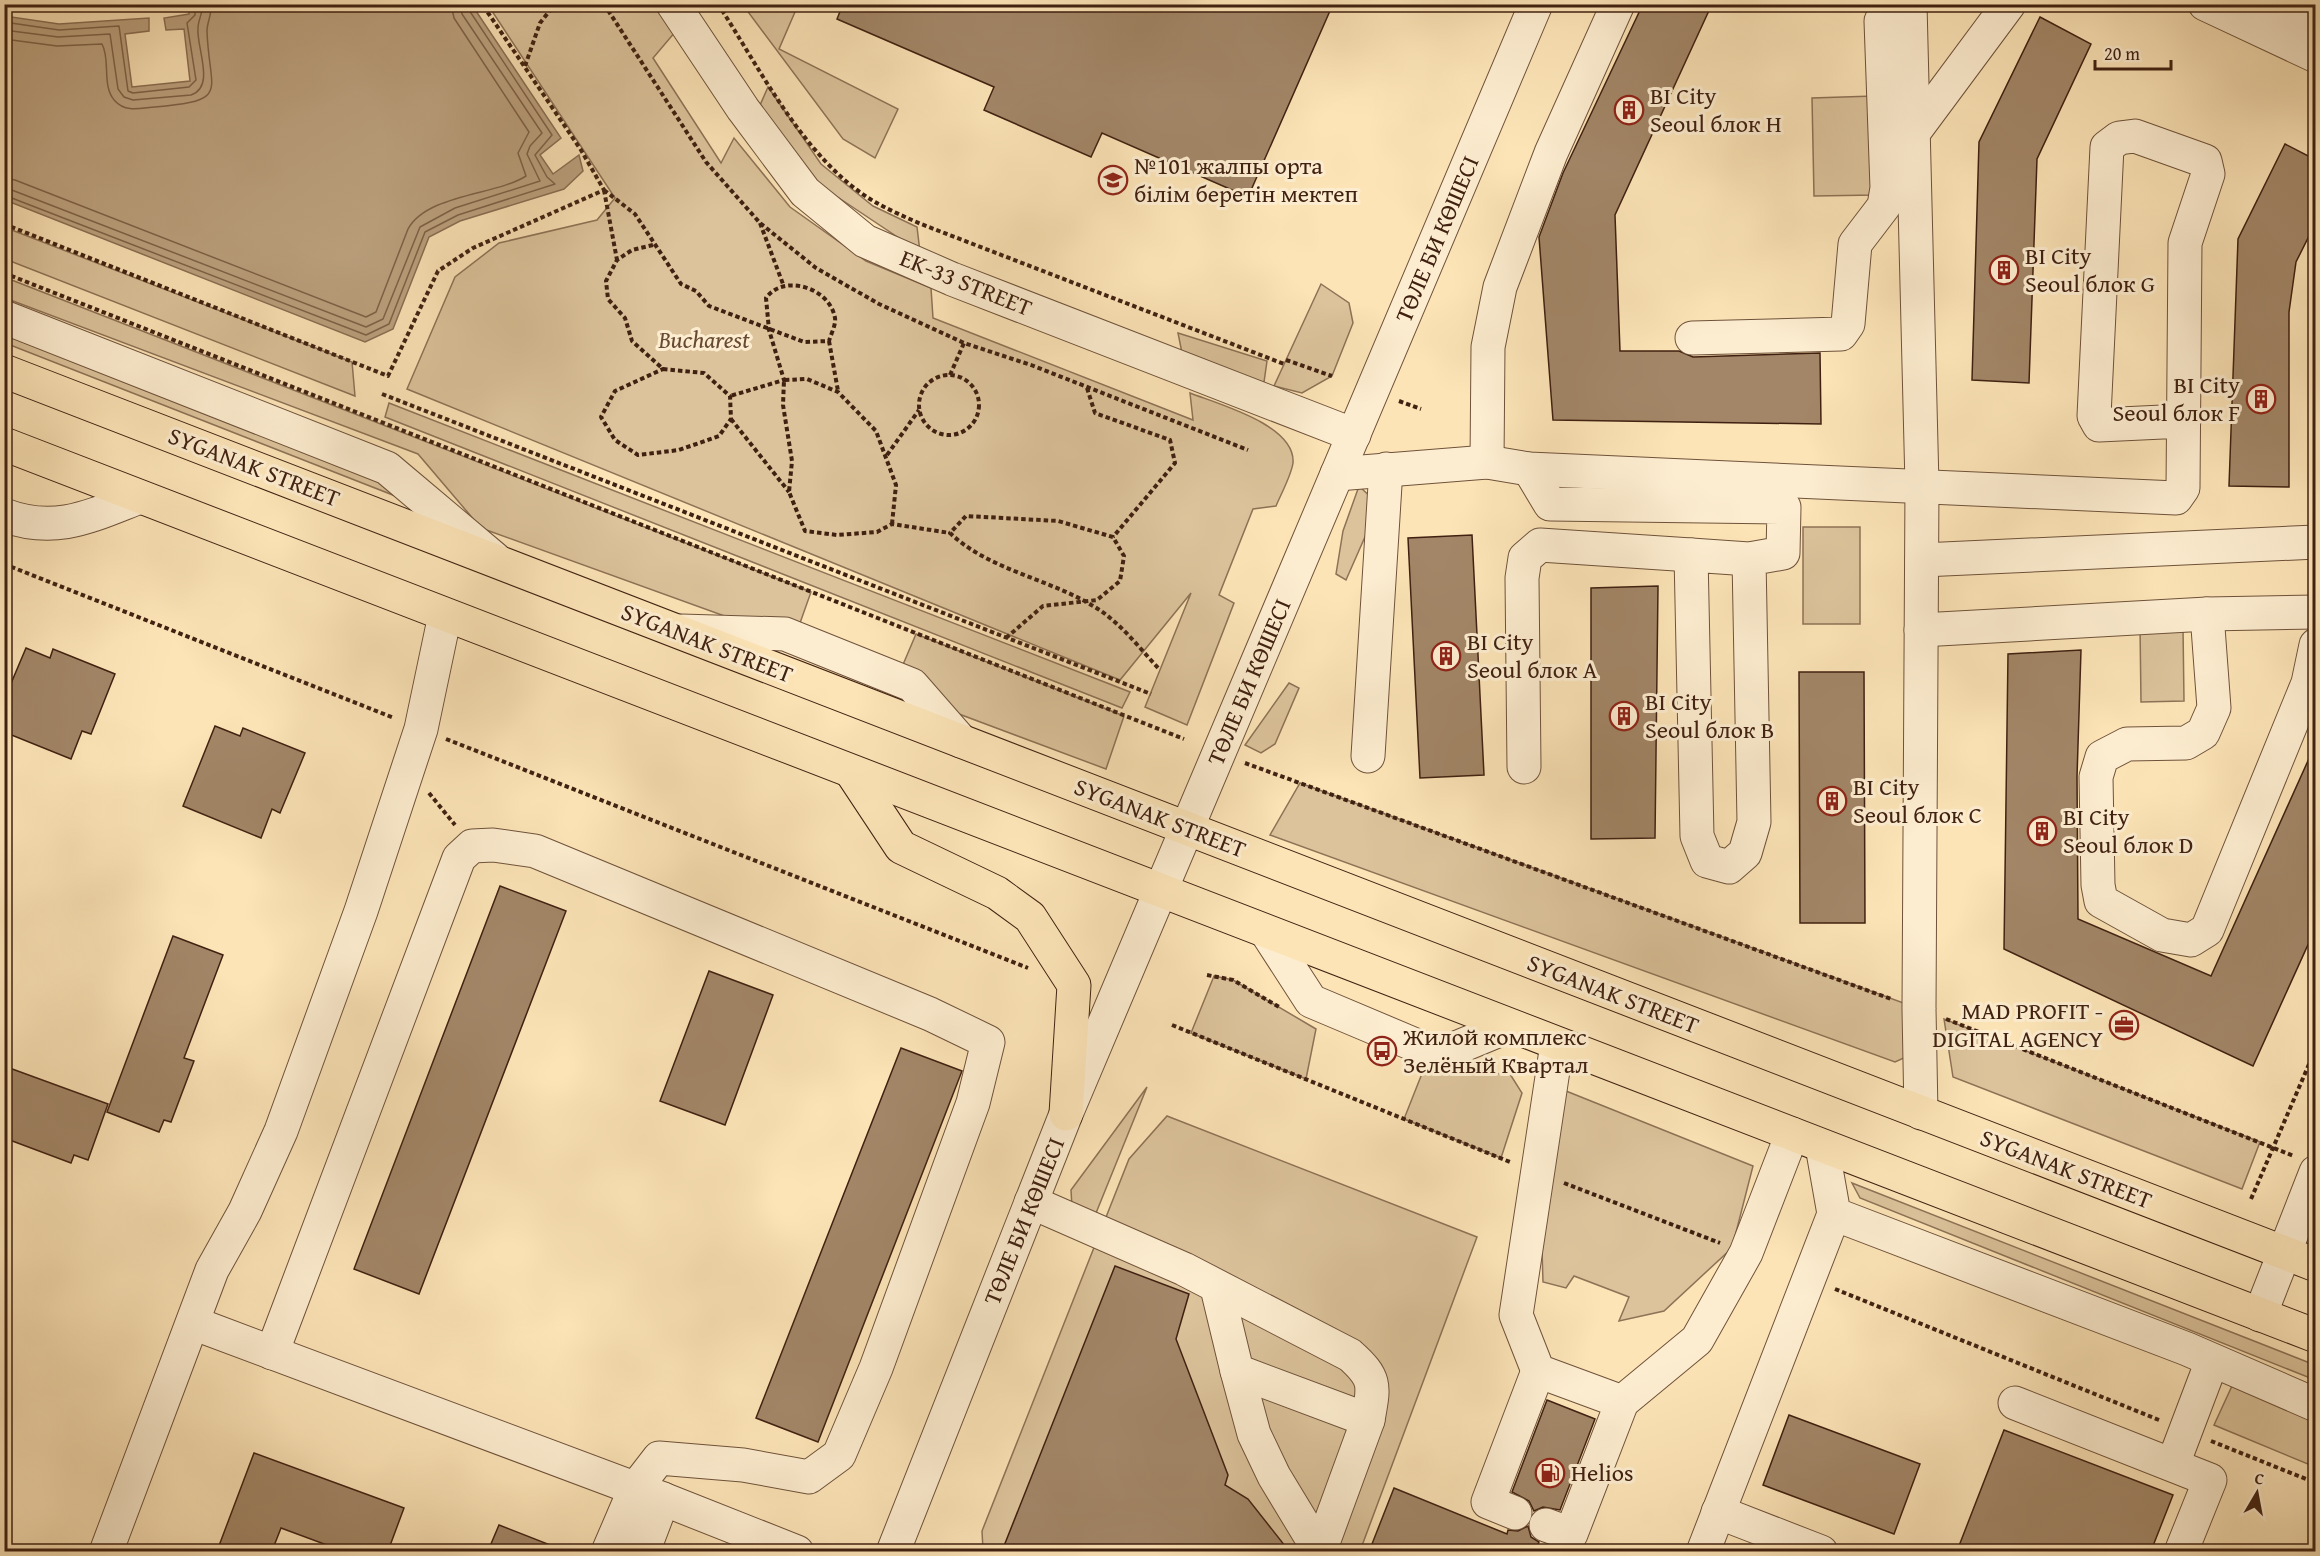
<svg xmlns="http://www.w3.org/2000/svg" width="2320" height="1556" viewBox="0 0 2320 1556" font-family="'Gentium Book Plus',serif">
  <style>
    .green { fill: #dcc39b; stroke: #8e7256; stroke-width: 1.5 }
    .water { fill: #bca27f; stroke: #8a6e53; stroke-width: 1.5 }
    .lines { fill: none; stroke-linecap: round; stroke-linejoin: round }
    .shore { stroke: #7e6248; stroke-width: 1.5 }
    .building { fill: #a28667; stroke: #402111; stroke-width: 1.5 }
    .minor-casing { stroke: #6f523a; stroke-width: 35 }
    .major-casing { stroke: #402111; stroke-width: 35 }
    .path { stroke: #402111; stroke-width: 4; stroke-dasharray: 4.5 3; stroke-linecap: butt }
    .minor { stroke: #fdedd0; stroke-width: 33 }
    .major { stroke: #fce4b7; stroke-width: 33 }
    .labels { text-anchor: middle; stroke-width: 6; stroke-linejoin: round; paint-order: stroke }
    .poi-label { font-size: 24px; fill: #402111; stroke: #fdedd0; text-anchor: start }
    .street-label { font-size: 24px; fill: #402111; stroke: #fdedd0 }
    .park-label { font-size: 24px; font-style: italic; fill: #674a34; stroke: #fdedd0 }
  </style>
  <rect width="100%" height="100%" fill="#fce4b7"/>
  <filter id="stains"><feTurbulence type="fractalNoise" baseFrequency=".00333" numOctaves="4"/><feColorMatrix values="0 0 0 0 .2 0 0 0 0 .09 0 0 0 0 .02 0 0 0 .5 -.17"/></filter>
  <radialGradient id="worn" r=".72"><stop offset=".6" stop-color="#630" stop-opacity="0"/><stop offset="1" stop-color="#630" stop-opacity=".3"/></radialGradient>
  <g class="green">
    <path d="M488,5H698L653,58L721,163L734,138L790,207L866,261L931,288L933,318L1193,420L1190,393C1218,404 1296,425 1293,463C1291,476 1281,494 1276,506L1253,509L1219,595L1234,603L1187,725L1145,707L1191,593L1120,680L407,389L455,277L499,243L597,220L615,198Z"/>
    <polygon points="743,5 798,5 779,49 898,109 875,158 843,139"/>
    <polygon points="768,87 821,164 873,206 917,227 920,252 815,182 757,112"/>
    <polygon points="1874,96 1876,195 1814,196 1812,98"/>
    <polygon points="4,227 352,362 355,396 5,259"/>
    <polygon points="4,277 811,592 800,623 730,618 481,528 418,454 5,298"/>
    <polygon points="1321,284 1349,303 1353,323 1332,376 1302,393 1274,386"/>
    <polygon points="4,326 382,475 398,497 5,343"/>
    <polygon points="1178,333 1267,361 1263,389 1183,358"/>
    <polygon points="389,403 1130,692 1122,708 385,417"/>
    <polygon points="1359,486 1379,505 1346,580 1336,574 1343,531"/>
    <rect x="1803" y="527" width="57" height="97"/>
    <polygon points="2140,627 2183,627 2184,701 2141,702"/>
    <polygon points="916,634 1124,716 1106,769 959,714 902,667"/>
    <polygon points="1289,683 1299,688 1275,744 1261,753 1245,745"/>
    <polygon points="1300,783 1909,1005 1906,1057 1895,1062 1270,835"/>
    <polygon points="1214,976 1233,980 1316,1029 1306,1079 1191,1033"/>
    <polygon points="1944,1019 2260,1142 2242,1189 1953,1077"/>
    <polygon points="1423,1071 1510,1074 1522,1093 1501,1158 1404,1119"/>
    <polygon points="1147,1087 1094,1218 1072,1208 1071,1190"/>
    <polygon points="1566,1091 1753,1166 1732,1248 1664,1311 1619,1321 1629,1297 1574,1276 1566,1288 1543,1282 1541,1218"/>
    <polygon points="1167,1116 1477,1237 1360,1551 983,1550 982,1531 1129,1159"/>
    <polygon points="1852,1183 2315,1365 2315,1380 1860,1198"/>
    <polygon points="2232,1386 2315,1421 2315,1467 2214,1425"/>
  </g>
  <polygon class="water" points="189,5 472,5 561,138 540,155 553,174 579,155 583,171 564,189 460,221 429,237 393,329 365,342 5,200 5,16 59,24 149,18 149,31 125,34 132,87 190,81 184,29 166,30 164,18 189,14"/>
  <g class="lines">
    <g class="shore">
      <polyline points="4,22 59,30 119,26 128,91 133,93 189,87 196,80 187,23 195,15 195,4"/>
      <path d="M4,30L58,37L110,34L118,89L124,97L133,100L191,95C216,87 196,47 198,28C198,20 203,14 202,4"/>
      <path d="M4,39L57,46L102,44C111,60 101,86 115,101C126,113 141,108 155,107C232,100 209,93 207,31C207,22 212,15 211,4"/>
      <path d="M4,178L15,180L366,317L376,312L408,229C427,194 497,195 526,176L518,153L529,132L454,18L451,4"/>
      <polyline points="4,187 366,327 383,319 420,227 455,208 540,181 527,154 530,146 542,133 462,14 460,4"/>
      <polyline points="4,195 366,335 389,324 425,232 458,215 555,184 547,177 535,155 552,135 469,10 467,4"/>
    </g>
  </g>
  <g class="building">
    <polygon points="843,4 1333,4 1248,197 1102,133 1091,157 984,110 994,87 837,19"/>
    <polygon points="1643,4 1712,4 1615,215 1620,351 1679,351 1693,357 1820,353 1821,424 1553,420 1539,237 1563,173"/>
    <polygon points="2040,17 2091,44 2037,159 2029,383 1972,380 1979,142"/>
    <polygon points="2285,144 2316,160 2316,222 2296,262 2289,312 2289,487 2229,486 2238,239"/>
    <polygon points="1472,535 1484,775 1420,778 1408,538"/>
    <polygon points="1658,586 1655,838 1591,839 1591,588"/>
    <polygon points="26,648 50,658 53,649 115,674 91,734 82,731 71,759 4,732 4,700"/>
    <polygon points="2081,650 2077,777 2078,919 2211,976 2316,743 2316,927 2253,1066 2004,949 2008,654"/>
    <polygon points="1799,672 1864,672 1865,923 1800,923"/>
    <polygon points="215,726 240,736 243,728 305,753 280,813 272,809 261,838 183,806"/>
    <polygon points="500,886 566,911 419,1294 354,1269"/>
    <polygon points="173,936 223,955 184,1058 194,1061 171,1122 164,1120 159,1132 107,1112"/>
    <polygon points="709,971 773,995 725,1125 660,1101"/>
    <polygon points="901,1048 962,1071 818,1442 756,1418"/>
    <polygon points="4,1066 108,1104 88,1160 74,1155 71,1163 7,1139 10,1131 4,1129"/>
    <polygon points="1115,1266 1189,1294 1176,1339 1228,1475 1225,1485 1248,1499 1289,1551 1002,1551"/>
    <polygon points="1547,1400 1595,1419 1560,1510 1543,1507 1534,1511 1529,1501 1512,1492"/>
    <polygon points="1789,1415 1920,1464 1894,1534 1763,1485"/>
    <polygon points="2004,1430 2173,1495 2151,1551 1957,1551"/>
    <polygon points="254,1453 404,1508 388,1551 343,1551 281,1528 272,1551 217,1551"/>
    <polygon points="1394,1488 1507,1534 1508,1530 1518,1531 1528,1526 1531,1537 1539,1542 1537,1546 1548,1551 1392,1551 1372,1544"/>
    <polygon points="499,1525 563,1550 562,1551 488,1551"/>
  </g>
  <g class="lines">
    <g class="minor-casing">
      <g id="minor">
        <polyline points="673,4 743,109 805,192 865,241 952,279 1354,435"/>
        <polyline points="1910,4 1922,485 1919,1009 1921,1113"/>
        <polyline points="2205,4 2316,56"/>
        <polyline points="2258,4 2316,29"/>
        <polyline points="1914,132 2009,4"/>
        <polyline points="4,317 387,468 495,559"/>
        <polyline points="1692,338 1841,334 1848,324 1855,244 1884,206 1887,188 1881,21 1890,4"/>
        <polyline points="1487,462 1488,347 1500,287 1551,153 1618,4"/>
        <polyline points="1529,469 1550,504 1784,507 1783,553 1749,559 1691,555 1697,836 1707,861 1729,867 1745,853 1754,822 1749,559"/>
        <polyline points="1337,474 1487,462 1529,469 2176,498 2183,488 2185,243 2208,174 2205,161 2135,136 2119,138 2107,147 2094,416 2099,425 2184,421"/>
        <path d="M4,515C56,535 93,515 140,497"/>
        <polyline points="1922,560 2316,542"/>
        <polyline points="2207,614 2214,708 2203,733 2186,743 2127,744 2102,757 2096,777 2098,885 2101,901 2162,935 2191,940 2207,930 2308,683 2316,645"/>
        <polyline points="1921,630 2207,614 2316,612"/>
        <polyline points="681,631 785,634 912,685 961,741"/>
        <polyline points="1368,756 1386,469"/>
        <polyline points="1524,767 1522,578 1525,558 1540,545 1691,555"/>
        <polyline points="1267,933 1311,1001 1439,1055 1509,1026"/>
        <polyline points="1557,1044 1516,1315 1538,1371 1622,1402 1697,1340 1746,1253 1792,1134"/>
        <polyline points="1822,1146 1834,1214 2187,1349 2316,1405"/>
        <path d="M1031,1202L1184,1269L1350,1355C1377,1379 1374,1386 1368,1420L1237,1371L1217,1288"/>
        <polyline points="2260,1315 2316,1172"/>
        <polyline points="193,1323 663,1499"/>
        <polyline points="272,1353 459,858 472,846 493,845 535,851 930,1014 988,1042 973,1103 876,1368 839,1455 809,1477 743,1465 659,1458 635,1489 608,1552"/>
        <polyline points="1237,1371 1254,1434 1274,1476 1320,1552"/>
        <polyline points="2015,1403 2210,1480 2181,1552"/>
        <polyline points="2173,1464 2212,1361"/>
        <polyline points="1718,1512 1821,1552"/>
        <polyline points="1515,1513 1488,1502 1538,1371"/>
        <polyline points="1546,1525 1571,1534 1622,1402"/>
        <polyline points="1320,1551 1368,1420"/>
        <polyline points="106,1552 212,1270 245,1211 281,1131 361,911 421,729 445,615"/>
        <polyline points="643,1552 663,1499 797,1552"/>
        <polyline points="893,1552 1066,1114 1536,4"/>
        <polyline points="1703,1552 1834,1214"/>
      </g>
    </g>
    <g class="major-casing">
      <g id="major">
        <polyline points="4,371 2316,1265"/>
        <polyline points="4,444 2316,1336"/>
        <polyline points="852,773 901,847 997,893 1030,917 1074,985 1066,1114"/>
      </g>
    </g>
    <g class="path">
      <polyline points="604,4 706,162 760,223 816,268 879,304 964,343 1031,365 1248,450"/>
      <path d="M718,4C761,70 805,161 875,202C889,210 905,217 921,224L1284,364"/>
      <polyline points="525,66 540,23 555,4"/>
      <path d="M604,190L635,214L681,284L696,291L709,306L804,342L829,341C831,334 836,325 835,318C830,288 784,273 766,298L769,330L784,380L730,396"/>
      <polyline points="604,190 617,260"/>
      <polyline points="760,223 783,284"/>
      <polyline points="4,224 388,376 438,271 473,248 604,190 581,150 482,4"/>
      <polyline points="653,245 632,250 617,260 606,281 608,299 625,318 632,341 663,369"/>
      <polyline points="4,273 1184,739"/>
      <polyline points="829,341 838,391"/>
      <polyline points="1286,360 1332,376"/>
      <polygon points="663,369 704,373 730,396 731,419 719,436 679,450 638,455 615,440 601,417 615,391"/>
      <polyline points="950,375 964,343"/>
      <circle cx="949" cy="405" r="30"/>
      <polyline points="1087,388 1095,413 1170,440 1175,463 1113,537"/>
      <polyline points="382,394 1151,694"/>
      <polyline points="1399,401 1421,409"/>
      <polyline points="731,419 789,492"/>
      <polyline points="887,455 919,410"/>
      <polyline points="892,524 896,485 876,431 838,392 807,379 784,380 783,405 792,461 789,492 805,531 837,535 877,532 892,524 950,533"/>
      <polyline points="4,564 394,718"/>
      <path d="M1006,638L1043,606L1097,600L1120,581L1124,556L1113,537L1058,521L966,516L950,533C991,572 1054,579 1101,611C1123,626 1142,651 1160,670"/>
      <polyline points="446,739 1028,968"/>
      <polyline points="1245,763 1891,999"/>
      <polyline points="429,793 455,825"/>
      <polyline points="1207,975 1233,980 1279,1007"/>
      <polyline points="1946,1019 2294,1156"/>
      <polyline points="1172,1025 1510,1162"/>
      <polyline points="1564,1183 1720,1243"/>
      <polyline points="2251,1199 2316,1048"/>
      <polyline points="1835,1289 2159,1420"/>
      <polyline points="2211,1441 2316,1483"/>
    </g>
    <use href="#minor" class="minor"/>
    <use href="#major" class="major"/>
  </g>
  <defs>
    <g id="building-ring" transform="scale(1.5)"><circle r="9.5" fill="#fdedd0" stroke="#8f2418" stroke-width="1.5"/><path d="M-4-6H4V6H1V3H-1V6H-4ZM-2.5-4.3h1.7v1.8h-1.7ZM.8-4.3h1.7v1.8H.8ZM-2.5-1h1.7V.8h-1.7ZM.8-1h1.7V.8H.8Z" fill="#8f2418"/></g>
    <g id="school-ring" transform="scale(1.5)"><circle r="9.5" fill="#fdedd0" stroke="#8f2418" stroke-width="1.5"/><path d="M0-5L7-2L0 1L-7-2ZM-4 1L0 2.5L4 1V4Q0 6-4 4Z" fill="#8f2418"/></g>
    <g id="office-ring" transform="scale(1.5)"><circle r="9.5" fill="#fdedd0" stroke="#8f2418" stroke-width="1.5"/><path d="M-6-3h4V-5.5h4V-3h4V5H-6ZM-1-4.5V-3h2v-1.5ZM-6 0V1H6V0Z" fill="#8f2418"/></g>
    <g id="bus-ring" transform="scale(1.5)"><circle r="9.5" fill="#fdedd0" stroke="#8f2418" stroke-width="1.5"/><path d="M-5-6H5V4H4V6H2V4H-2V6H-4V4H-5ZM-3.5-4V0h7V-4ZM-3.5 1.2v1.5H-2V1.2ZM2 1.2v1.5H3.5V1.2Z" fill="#8f2418"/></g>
    <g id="fuel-ring" transform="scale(1.5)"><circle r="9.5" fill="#fdedd0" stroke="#8f2418" stroke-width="1.5"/><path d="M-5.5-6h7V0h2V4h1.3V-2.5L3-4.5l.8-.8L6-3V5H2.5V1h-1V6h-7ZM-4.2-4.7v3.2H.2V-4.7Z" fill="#8f2418"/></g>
  </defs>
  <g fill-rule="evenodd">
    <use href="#building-ring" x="1629" y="110"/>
    <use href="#school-ring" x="1113" y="180"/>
    <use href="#building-ring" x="2004" y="270"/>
    <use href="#building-ring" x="2261" y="399"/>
    <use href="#building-ring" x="1446" y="656"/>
    <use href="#building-ring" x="1624" y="716"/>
    <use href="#building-ring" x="1832" y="801"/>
    <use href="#building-ring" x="2042" y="831"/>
    <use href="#office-ring" x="2124" y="1025"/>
    <use href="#bus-ring" x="1382" y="1051"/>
    <use href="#fuel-ring" x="1550" y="1473"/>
  </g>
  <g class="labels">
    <g class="poi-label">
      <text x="1650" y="104">BI City<tspan x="1650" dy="28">Seoul блок H</tspan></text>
      <text x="1134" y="174">№101 жалпы орта<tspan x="1134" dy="28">білім беретін мектеп</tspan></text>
      <text x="2025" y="264">BI City<tspan x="2025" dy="28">Seoul блок G</tspan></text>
      <text x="2240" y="393" text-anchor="end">BI City<tspan x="2240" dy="28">Seoul блок F</tspan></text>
      <text x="1467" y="650">BI City<tspan x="1467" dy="28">Seoul блок A</tspan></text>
      <text x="1645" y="710">BI City<tspan x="1645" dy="28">Seoul блок B</tspan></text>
      <text x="1853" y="795">BI City<tspan x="1853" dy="28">Seoul блок C</tspan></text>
      <text x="2063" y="825">BI City<tspan x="2063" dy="28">Seoul блок D</tspan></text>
      <text x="2103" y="1019" text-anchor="end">MAD PROFIT -<tspan x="2103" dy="28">DIGITAL AGENCY</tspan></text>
      <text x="1403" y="1045">Жилой комплекс<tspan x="1403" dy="28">Зелёный Квартал</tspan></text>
      <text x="1571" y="1481">Helios</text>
    </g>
    <g class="street-label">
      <text transform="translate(1437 239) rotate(-67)" y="8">ТӨЛЕ БИ КӨШЕСІ</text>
      <text transform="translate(966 283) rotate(22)" y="8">EK-33 STREET</text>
      <text transform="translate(254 467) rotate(21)" y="8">SYGANAK STREET</text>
      <text transform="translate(707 643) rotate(21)" y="8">SYGANAK STREET</text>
      <text transform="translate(1249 682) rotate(-67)" y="8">ТӨЛЕ БИ КӨШЕСІ</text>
      <text transform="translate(1160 818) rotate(21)" y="8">SYGANAK STREET</text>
      <text transform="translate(1613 994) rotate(21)" y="8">SYGANAK STREET</text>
      <text transform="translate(2066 1169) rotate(21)" y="8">SYGANAK STREET</text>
      <text transform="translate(1024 1221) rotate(-68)" y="8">ТӨЛЕ БИ КӨШЕСІ</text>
    </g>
    <g class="park-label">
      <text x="704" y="348">Bucharest</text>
    </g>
  </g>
  <rect width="2320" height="1556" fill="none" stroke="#fce4b7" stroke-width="24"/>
  <rect x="6" y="6" width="2308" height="1544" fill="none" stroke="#402111" stroke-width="3"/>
  <rect x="12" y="12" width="2296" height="1532" fill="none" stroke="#402111" stroke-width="1.5"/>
  <g transform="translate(2257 1493) rotate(10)" stroke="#fdedd0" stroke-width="4.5" paint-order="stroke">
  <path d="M0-4.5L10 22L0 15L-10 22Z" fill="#402111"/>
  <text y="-9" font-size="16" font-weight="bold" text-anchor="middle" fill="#402111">С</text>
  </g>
  <path d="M2095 60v9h76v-9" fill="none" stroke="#402111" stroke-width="3"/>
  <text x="2104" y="60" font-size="18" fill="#402111" stroke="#fdedd0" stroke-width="4.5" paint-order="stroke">20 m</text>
  <rect width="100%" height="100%" filter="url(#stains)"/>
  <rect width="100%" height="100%" fill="url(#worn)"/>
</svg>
